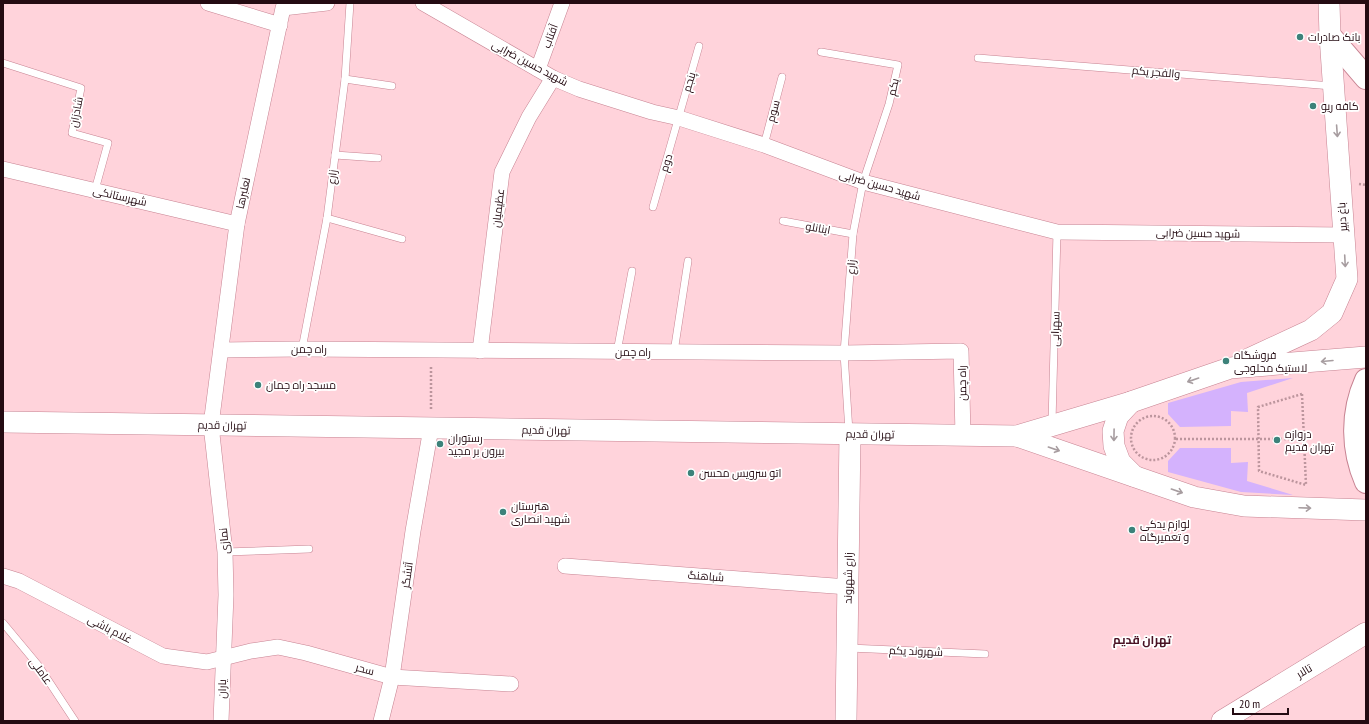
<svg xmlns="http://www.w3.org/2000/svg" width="1369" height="724" viewBox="0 0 1369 724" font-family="'PT Sans Narrow',Cairo,sans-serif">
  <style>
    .green { fill: #d4b2fd }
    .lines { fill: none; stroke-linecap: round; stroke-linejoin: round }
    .lane-casing { stroke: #c78392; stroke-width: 8 }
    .street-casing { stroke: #c78392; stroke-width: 16 }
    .secondary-casing { stroke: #c78392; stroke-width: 22 }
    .primary-casing { stroke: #c78392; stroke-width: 24 }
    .path { stroke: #bc959d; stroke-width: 2.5; stroke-dasharray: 2 2; stroke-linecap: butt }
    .lane { stroke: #fff; stroke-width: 7 }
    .street { stroke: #fff; stroke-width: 15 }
    .secondary { stroke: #fff; stroke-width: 21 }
    .primary { stroke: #fff; stroke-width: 22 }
    .oneway { stroke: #a79da0 }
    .poi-dot { fill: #3c827a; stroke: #fff; stroke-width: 1.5 }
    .labels { text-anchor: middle; stroke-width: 3.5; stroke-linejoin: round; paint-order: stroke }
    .street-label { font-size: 11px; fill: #240b12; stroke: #fff }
    .poi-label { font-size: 11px; fill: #240b12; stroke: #fff; text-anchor: start }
    .neighbourhood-label { font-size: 12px; font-weight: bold; fill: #491224; stroke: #fff }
  </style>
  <rect width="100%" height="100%" fill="#ffd3db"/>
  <g class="green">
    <polygon points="1293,378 1247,393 1248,412 1231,411 1231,426 1180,427 1168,414 1168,403 1241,382"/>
    <polygon points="1180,448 1231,448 1231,463 1248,462 1247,481 1293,495 1241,492 1168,472 1168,461"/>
  </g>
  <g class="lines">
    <g class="lane-casing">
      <g id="lane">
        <polyline points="821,52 898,65 889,104 863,182 853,234 844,353 849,432"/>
        <polyline points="978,58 1332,86"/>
        <polyline points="3,63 81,88 72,133 108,143 95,190"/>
        <polyline points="345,79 392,86"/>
        <polyline points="764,145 782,77"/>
        <polyline points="335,155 378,158"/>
        <polyline points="653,207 699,46"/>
        <polyline points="327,218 402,239"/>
        <polyline points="783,221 853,234"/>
        <polyline points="302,349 327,218 345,79 350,3"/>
        <polyline points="617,352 632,271"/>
        <polyline points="674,352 688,261"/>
        <polyline points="1052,423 1057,232"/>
        <polyline points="225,552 309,549"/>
        <polyline points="3,623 38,665 75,721"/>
        <polyline points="849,648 985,654"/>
      </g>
    </g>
    <g class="street-casing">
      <g id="street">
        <polyline points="208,3 280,25"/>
        <polyline points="423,3 553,78 579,89 652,112 679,118 764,145 863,182 1057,232 1344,235"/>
        <polyline points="538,69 562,3"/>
        <polyline points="3,169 237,224"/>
        <polyline points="221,350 302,349 844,353 961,351 963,436"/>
        <polyline points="480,351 502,172 529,117 553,78"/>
        <polyline points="565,566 848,587"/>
        <polyline points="3,576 19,581 163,656 207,662 251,651 278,647 306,653 392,677 511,684"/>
        <polyline points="221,721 226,595 225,552 211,425 237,224 283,8 327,3"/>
        <polyline points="381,721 392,677 413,531 431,428"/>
      </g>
    </g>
    <g class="secondary-casing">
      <g id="secondary">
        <polyline points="1242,362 1311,330 1332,313 1347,279 1330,36 1329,3"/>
        <polyline points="1131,402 1118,416 1113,431 1114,446 1120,462 1134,476"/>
        <polyline points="3,422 1017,436 1131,402 1230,368 1366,357"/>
        <polyline points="1017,436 1194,497 1244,506 1366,510"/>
        <polyline points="846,721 850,434"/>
        <polyline points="1222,721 1366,633"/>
      </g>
    </g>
    <g class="primary-casing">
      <g id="primary">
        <polyline points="1330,36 1366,78"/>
        <path d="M1366,380C1351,413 1352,450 1366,482"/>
      </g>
    </g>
    <g class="path">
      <polyline points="1359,184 1366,185"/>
      <polygon points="1302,394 1306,485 1259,471 1258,407"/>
      <polyline points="431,409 431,366"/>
      <circle cx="1153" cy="438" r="22"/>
      <polyline points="1176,439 1304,439"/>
    </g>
    <use href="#lane" class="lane"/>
    <use href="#street" class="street"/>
    <use href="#secondary" class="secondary"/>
    <use href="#primary" class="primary"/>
  </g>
  <defs><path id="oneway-shaft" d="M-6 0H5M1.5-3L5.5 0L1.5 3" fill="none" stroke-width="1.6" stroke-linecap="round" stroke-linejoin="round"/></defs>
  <g class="oneway">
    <use href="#oneway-shaft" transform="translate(1337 131) rotate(86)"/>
    <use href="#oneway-shaft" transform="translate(1345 261) rotate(87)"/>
    <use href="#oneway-shaft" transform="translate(1327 361) rotate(175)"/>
    <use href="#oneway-shaft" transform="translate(1193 380) rotate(161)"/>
    <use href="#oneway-shaft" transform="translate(1114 435) rotate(91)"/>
    <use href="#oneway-shaft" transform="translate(1054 449) rotate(19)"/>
    <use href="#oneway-shaft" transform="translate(1177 491) rotate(19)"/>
    <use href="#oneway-shaft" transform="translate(1305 508) rotate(2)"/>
  </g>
  <g class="poi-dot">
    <circle cx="1300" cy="37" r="4"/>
    <circle cx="1313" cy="106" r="4"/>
    <circle cx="1226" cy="361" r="4"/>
    <circle cx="258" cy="385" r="4"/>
    <circle cx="1277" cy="440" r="4"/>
    <circle cx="440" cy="444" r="4"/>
    <circle cx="691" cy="473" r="4"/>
    <circle cx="503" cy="512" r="4"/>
    <circle cx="1132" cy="530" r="4"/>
  </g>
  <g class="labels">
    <g class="street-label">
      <text transform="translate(550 36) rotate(-70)" y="4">آفتاب</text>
      <text transform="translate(530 63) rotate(28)" y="4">شهید حسین ضرابی</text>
      <text transform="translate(1156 72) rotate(5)" y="4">والفجر یکم</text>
      <text transform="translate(689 82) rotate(-74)" y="4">پنجم</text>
      <text transform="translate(893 87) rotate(-77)" y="4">یکم</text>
      <text transform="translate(773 111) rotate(-75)" y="4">سوم</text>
      <text transform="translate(76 112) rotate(-79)" y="4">شادزان</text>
      <text transform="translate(666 163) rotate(-74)" y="4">دوم</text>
      <text transform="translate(332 177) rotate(-83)" y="4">زارع</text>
      <text transform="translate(880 185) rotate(16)" y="4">شهید حسین ضرابی</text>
      <text transform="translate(243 193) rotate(-78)" y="4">نعلبرها</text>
      <text transform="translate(120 196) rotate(13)" y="4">شهرستانکی</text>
      <text transform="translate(498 208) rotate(-83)" y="4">عظیمیان</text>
      <text transform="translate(1342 217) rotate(-94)" y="4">باغ دبیر</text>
      <text transform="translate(818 228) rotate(10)" y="4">اینانلو</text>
      <text transform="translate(1198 233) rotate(1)" y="4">شهید حسین ضرابی</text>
      <text transform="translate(851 267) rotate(-86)" y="4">زارع</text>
      <text transform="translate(1055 329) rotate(-88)" y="4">سهرابی</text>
      <text x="309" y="353">راه چمن</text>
      <text x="633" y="356">راه چمن</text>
      <text transform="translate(962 383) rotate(-91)" y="4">راه چمن</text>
      <text transform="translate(222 425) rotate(1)" y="4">تهران قدیم</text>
      <text transform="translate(546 430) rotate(1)" y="4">تهران قدیم</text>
      <text transform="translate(870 434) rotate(1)" y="4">تهران قدیم</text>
      <text transform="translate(224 541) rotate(-95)" y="4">نمازی</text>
      <text transform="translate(407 575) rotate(-82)" y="4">آتشگر</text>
      <text transform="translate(706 576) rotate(4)" y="4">شباهنگ</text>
      <text transform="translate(848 578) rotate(-89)" y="4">زارع شهروند</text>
      <text transform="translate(110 629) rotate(27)" y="4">غلام باشی</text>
      <text transform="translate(916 651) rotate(2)" y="4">شهروند یکم</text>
      <text transform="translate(365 669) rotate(15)" y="4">سحر</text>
      <text transform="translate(41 671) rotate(54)" y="4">عاملی</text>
      <text transform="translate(1304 671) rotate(-31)" y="4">تالار</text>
      <text transform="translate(222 689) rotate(-89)" y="4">یاران</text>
    </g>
    <g class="poi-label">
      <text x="1308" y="41">بانک صادرات</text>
      <text x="1321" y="110">کافه ریو</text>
      <text x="1234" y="359">فروشگاه<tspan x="1234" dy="13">لاستیک محلوجی</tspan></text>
      <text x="266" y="389">مسجد راه چمان</text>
      <text x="1285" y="438">دروازه<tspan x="1285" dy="13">تهران قدیم</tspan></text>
      <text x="448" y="442">رستوران<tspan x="448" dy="13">بیرون بر مجید</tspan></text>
      <text x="699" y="477">اتو سرویس محسن</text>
      <text x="511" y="510">هنرستان<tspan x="511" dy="13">شهید انصاری</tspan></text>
      <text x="1140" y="528">لوازم یدکی<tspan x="1140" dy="13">و تعمیرگاه</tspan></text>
    </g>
    <g class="neighbourhood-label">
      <text x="1142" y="644">تهران قدیم</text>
    </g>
  </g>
  <rect width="1369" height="724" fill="none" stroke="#240b12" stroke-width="8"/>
  <path d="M1233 708v6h55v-6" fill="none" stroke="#240b12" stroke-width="2"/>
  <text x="1239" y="708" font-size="12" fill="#240b12" stroke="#ffffff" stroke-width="3" paint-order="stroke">20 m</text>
</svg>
